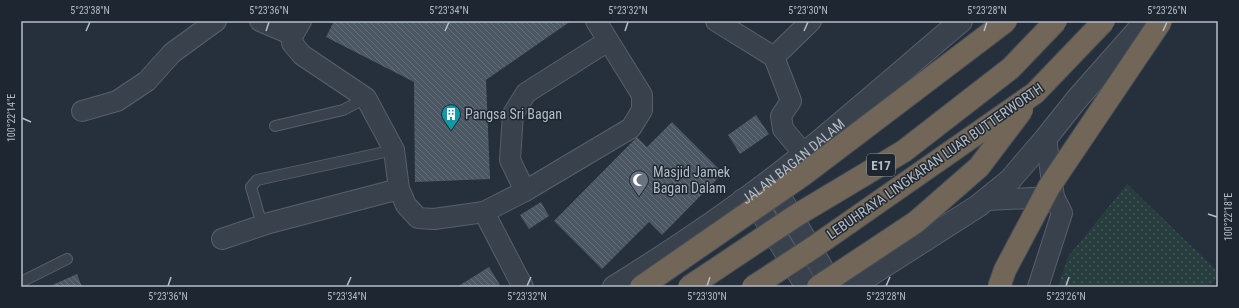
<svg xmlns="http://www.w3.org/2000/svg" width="1239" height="308" viewBox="0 0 1239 308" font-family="'Roboto Condensed',sans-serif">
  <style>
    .green { fill: url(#green-dots) }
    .building { fill: url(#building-back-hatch) }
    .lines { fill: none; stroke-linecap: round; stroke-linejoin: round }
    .service-casing { stroke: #57606a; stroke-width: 12 }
    .minor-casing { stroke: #57606a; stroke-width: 22 }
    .tertiary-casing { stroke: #57606a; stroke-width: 24 }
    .service { stroke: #39424c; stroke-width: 10 }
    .minor { stroke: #39424c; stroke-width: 20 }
    .tertiary { stroke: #39424c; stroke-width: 22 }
    .motorway-bridge-casing { stroke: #444d57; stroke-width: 24; stroke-linecap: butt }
    .motorway-bridge { stroke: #716657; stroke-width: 22 }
    .ticks { fill: none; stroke: #b5bdc7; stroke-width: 1.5 }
    .labels { text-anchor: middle; stroke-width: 3; stroke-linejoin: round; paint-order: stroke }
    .shield { fill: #1e2731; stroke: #88909a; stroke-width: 1 }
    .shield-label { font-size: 13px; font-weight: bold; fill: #b5bdc7 }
    .poi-label { font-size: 14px; fill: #b5bdc7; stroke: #1e2731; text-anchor: start }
    .street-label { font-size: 14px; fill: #b5bdc7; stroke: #1e2731 }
    .neatline { fill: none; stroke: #b5bdc7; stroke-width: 1.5 }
    .ticks-label { font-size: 10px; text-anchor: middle; fill: #b5bdc7 }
  </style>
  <defs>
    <pattern id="green-dots" width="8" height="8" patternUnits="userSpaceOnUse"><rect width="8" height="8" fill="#283d3e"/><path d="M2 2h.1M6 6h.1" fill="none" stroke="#455758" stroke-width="1.8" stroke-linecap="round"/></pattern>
    <pattern id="building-back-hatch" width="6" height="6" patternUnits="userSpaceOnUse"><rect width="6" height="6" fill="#4c5764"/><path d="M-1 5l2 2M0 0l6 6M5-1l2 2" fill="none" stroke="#646d79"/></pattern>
  </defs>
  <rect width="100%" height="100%" fill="#26303c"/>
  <polygon class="green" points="1127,184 1218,272 1218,278 1208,287 1058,287 1068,257"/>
  <g class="building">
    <polygon points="334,21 571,21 486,80 490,179 415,182 414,82 326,37"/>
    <polygon points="756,115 769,134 740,154 728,135"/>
    <polygon points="672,122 723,173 662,235 649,222 602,269 554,221 637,137 647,147"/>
    <polygon points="541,202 549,216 529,229 520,215"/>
    <polygon points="489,267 500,285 498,287 457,287"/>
    <polygon points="77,274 82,287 48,287"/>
  </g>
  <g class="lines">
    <g class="service-casing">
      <g id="service">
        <polyline points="275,126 343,110 366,98"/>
        <polyline points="262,225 251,187 257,180 394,150"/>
        <polyline points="21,282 67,259"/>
      </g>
    </g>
    <g class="minor-casing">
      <g id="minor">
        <polyline points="260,21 293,35"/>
        <polyline points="301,21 293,35 292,43 302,55 366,98 394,150 399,189 406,205 418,218 434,219 484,212 525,191 631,128 642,110 642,95 596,21"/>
        <polyline points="716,21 774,57 791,101 781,116 783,129 804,154"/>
        <polyline points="774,57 811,21"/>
        <polyline points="82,111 117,101 147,81 172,53 216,21"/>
        <polyline points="525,191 510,160 513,114 526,93 608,41"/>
        <polyline points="986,200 1054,197"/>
        <polyline points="484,212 523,287"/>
        <polyline points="222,239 269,223 399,189"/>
        <polyline points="1038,287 1062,213 1054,197 1046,138"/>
      </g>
    </g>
    <g class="tertiary-casing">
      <g id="tertiary">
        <polyline points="784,174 779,190 780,197 833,287"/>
        <polyline points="743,200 751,202 760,210 807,287"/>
        <path id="s1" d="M614,287C679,247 745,202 804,154C857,110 909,65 961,21"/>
        <polyline points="851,287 978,206 1010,180 1046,138 1077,99 1146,21"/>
      </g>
    </g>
    <use href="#service" class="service"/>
    <use href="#minor" class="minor"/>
    <use href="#tertiary" class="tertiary"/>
    <g class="motorway-bridge-casing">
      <g id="motorway-bridge">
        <polyline points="641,287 803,175 1006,21"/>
        <polyline points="689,287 797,215 904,151 1011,68 1056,21"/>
        <polyline points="753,287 814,247 1035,93 1104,21"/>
        <polyline points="818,287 916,222 979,167 1022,110"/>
        <polyline points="999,287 1005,270 1049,187 1161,21"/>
      </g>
    </g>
    <use href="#motorway-bridge" class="motorway-bridge"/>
  </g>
  <path class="ticks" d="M86,31L90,22M266,31L269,22M445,31L449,22M625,31L628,22M804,31L808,22M984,31L987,22M1163,31L1167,22M22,118L31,122M1208,214L1217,217M168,286L171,277M347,286L351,277M527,286L531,277M707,286L710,277M886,286L890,277M1066,286L1069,277"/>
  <defs>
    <g id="building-pin" transform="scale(1)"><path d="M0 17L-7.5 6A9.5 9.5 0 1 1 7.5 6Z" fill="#0f9aa8" stroke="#1e2731"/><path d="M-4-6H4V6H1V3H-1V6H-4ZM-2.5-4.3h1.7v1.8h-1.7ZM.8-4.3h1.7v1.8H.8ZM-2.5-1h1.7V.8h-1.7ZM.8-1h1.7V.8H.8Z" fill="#fff"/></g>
    <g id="mosque-pin" transform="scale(1)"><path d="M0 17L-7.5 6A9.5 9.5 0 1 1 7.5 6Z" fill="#6b7280" stroke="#1e2731"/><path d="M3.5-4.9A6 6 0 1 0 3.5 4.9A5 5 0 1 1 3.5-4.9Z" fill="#fff"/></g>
  </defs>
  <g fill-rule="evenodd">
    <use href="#building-pin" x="451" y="114"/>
    <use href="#mosque-pin" x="639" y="180"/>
  </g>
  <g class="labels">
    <rect class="shield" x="867" y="154" width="28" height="22" rx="3"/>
    <g class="shield-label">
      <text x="881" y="170">E17</text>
    </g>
    <g class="poi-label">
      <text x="465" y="119">Pangsa Sri Bagan</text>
      <text x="653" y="177">Masjid Jamek<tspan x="653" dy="16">Bagan Dalam</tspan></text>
    </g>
    <g class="street-label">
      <text dy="5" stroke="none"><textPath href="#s1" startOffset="219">JALAN BAGAN DALAM</textPath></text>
      <text transform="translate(935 161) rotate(-35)" y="5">LEBUHRAYA LINGKARAN LUAR BUTTERWORTH</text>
    </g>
  </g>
  <rect width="1239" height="308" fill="none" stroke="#1e2731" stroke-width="44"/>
  <rect x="22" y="22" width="1195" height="264" class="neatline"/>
  <g class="ticks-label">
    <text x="90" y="14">5°23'38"N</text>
    <text x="269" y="14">5°23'36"N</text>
    <text x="449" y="14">5°23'34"N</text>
    <text x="628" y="14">5°23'32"N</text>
    <text x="808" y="14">5°23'30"N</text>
    <text x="987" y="14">5°23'28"N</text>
    <text x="1167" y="14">5°23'26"N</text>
    <text transform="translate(11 118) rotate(-90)" y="4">100°22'14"E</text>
    <text transform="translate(1228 217) rotate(-90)" y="4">100°22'18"E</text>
    <text x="168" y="300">5°23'36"N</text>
    <text x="347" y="300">5°23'34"N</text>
    <text x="527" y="300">5°23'32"N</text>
    <text x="707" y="300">5°23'30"N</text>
    <text x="886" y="300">5°23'28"N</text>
    <text x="1066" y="300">5°23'26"N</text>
  </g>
</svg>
